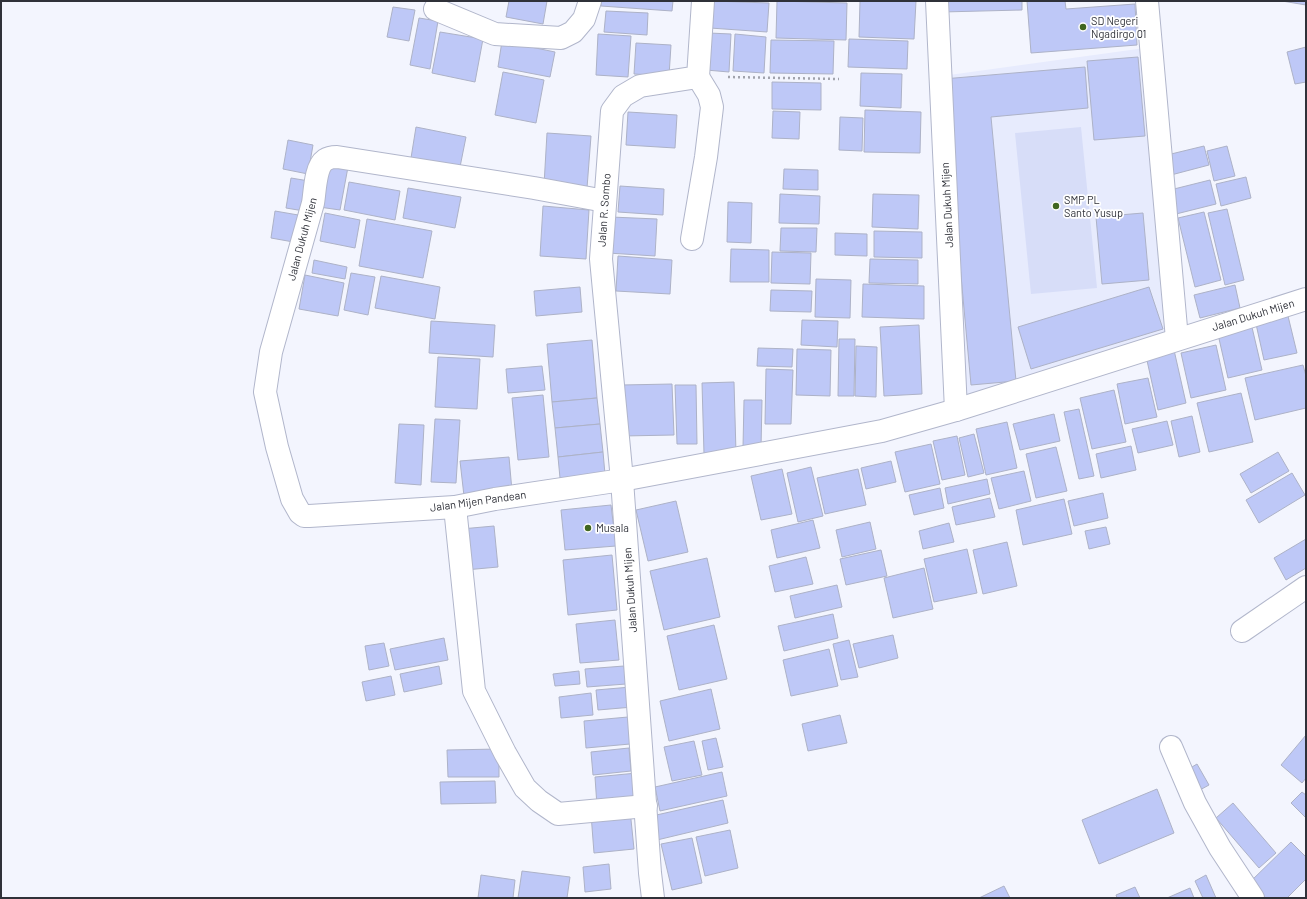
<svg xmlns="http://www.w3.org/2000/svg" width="1307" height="899" viewBox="0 0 1307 899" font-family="Barlow,sans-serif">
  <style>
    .built { fill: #e7ebfd }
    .green { fill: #d7ddf8 }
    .building { fill: #bec8f7; stroke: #adb2c7 }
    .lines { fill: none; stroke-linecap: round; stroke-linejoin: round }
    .minor-casing { stroke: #b1b6cb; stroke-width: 24 }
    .path { stroke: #a1a3ac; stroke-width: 2.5; stroke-dasharray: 2 3; stroke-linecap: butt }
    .minor { stroke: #fff; stroke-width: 22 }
    .poi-dot { fill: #406620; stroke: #fff; stroke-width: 1.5 }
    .labels { text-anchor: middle; stroke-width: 3.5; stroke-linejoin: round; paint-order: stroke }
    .poi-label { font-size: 11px; fill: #2f3139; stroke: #fff; text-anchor: start }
    .street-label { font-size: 11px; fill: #2f3139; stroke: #fff }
  </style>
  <rect width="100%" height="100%" fill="#f3f5fe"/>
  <polygon class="built" points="1145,48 1171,337 990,392 967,394 942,76"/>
  <polygon class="green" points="1081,127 1097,288 1031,294 1015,133"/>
  <g class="building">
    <polygon points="509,1 547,1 543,24 506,17"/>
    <polygon points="601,1 673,1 672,11 601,6"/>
    <polygon points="712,1 769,3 767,32 710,28"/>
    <polygon points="777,1 847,3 846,40 776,38"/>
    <polygon points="860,1 916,1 914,39 859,37"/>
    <polygon points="942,1 1022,1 1022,10 942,12"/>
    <polygon points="1027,1 1065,1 1066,9 1135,4 1137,45 1031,53"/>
    <polygon points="1282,1 1306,1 1306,5"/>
    <polygon points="393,7 415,10 409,41 387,37"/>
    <polygon points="606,11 648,13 647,35 604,32"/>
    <polygon points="419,18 438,21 430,69 410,65"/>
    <polygon points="440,32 483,39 475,82 432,73"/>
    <polygon points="709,33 731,34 729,72 706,70"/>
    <polygon points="598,34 631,36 628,77 596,75"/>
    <polygon points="735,34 766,37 764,73 733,71"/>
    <polygon points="849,39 908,41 907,69 848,67"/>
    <polygon points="771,40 834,41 833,74 770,73"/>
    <polygon points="502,41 555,52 550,77 498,67"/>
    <polygon points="636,43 671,45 669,76 634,74"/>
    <polygon points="1306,47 1306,82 1295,84 1287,52"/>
    <polygon points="1138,57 1145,136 1094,140 1087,61"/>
    <polygon points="1085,67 1088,108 991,117 1016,381 971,385 943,79"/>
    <polygon points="503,72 544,80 536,123 495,115"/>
    <polygon points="861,73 902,74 901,108 860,106"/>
    <polygon points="772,82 821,83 821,110 772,109"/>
    <polygon points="865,110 921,112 920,153 864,152"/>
    <polygon points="773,111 800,112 799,139 772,138"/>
    <polygon points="628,112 677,115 675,148 626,145"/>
    <polygon points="840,117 863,118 862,151 839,150"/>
    <polygon points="416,127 466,137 460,167 411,158"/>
    <polygon points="547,133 591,136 587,188 544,185"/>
    <polygon points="288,140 313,145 308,174 283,169"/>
    <polygon points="1204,146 1209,165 1171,175 1167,155"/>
    <polygon points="1227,146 1235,176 1214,181 1207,151"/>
    <polygon points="327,163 348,167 340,210 319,207"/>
    <polygon points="784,169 818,170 818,190 783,189"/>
    <polygon points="1246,177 1251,198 1221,206 1216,184"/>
    <polygon points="291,178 309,181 304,211 286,208"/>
    <polygon points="1210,180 1216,204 1172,215 1166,191"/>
    <polygon points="349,182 400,191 395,220 344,210"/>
    <polygon points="620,186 664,189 663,215 618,212"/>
    <polygon points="408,188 461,197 455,228 403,218"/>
    <polygon points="780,194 820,196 819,224 779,223"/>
    <polygon points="873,194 919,195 918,229 872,227"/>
    <polygon points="728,202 752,203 751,243 727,242"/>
    <polygon points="543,206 589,210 586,259 540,256"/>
    <polygon points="1227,209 1244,280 1225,285 1208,213"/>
    <polygon points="275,211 304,216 299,243 271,238"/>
    <polygon points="1204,212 1221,280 1195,287 1178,218"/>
    <polygon points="325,213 360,220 355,248 320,241"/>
    <polygon points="1143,213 1149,280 1102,284 1096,217"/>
    <polygon points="611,217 657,219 655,256 608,253"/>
    <polygon points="367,219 432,231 423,278 359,266"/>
    <polygon points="781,228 817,228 816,252 780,251"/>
    <polygon points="874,231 922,232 922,258 874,257"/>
    <polygon points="835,233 867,234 867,256 835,255"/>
    <polygon points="731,249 769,250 769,282 730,282"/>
    <polygon points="772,252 811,253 810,284 771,283"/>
    <polygon points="618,256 672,260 670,294 616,291"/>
    <polygon points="870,259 918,260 918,284 869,283"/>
    <polygon points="314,260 347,267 345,279 312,273"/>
    <polygon points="351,273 375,277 368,315 344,310"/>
    <polygon points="305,275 344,283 338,316 299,309"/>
    <polygon points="381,276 440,287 435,319 375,308"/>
    <polygon points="816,279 851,280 850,318 815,317"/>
    <polygon points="863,284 924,286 924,319 862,317"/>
    <polygon points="1235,285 1240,308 1200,318 1194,295"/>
    <polygon points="580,287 582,312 536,316 534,291"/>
    <polygon points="1149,287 1163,329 1031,369 1018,327"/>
    <polygon points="771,290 812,291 811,312 770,311"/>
    <polygon points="1288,316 1297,353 1264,360 1256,324"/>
    <polygon points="802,320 838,321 837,347 801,345"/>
    <polygon points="431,321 495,325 493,357 429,353"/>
    <polygon points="1251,323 1262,370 1228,378 1217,330"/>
    <polygon points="919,325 922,394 884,396 880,327"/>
    <polygon points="839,339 855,339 854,396 838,396"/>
    <polygon points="592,340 597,398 552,402 547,344"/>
    <polygon points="1216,345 1226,390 1191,398 1181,353"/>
    <polygon points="856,346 877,347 876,397 855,396"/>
    <polygon points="758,348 793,349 792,367 757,366"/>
    <polygon points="797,349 831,350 830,396 796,395"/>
    <polygon points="1174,350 1186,403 1158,410 1146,356"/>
    <polygon points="438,357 480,359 477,409 435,407"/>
    <polygon points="1303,365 1306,376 1306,408 1255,420 1245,378"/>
    <polygon points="542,366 545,390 508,393 506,369"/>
    <polygon points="766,369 793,370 791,424 765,424"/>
    <polygon points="1148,378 1157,417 1125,424 1117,384"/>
    <polygon points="734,382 736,453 704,454 702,383"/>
    <polygon points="672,384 674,435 623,436 622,385"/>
    <polygon points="675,385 696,385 697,444 677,444"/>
    <polygon points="1114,390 1126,442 1092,449 1080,398"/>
    <polygon points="1241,393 1253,442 1209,452 1197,403"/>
    <polygon points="543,395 549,457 518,460 512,398"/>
    <polygon points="597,398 600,424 555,428 552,402"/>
    <polygon points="744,400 762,400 761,448 743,447"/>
    <polygon points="1079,409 1094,476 1079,479 1064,412"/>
    <polygon points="1054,414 1060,441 1020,450 1013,424"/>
    <polygon points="1192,416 1200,452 1179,457 1171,421"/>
    <polygon points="435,419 460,420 456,483 431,482"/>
    <polygon points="1167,421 1173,445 1138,453 1132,429"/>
    <polygon points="1007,422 1017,468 986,475 976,429"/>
    <polygon points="399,424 424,425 421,485 395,483"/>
    <polygon points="600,424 603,452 558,457 555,428"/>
    <polygon points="974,434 984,473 968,477 959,438"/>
    <polygon points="957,436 965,475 942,480 933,441"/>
    <polygon points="931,444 940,484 905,492 895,452"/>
    <polygon points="1131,446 1136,470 1101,478 1096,454"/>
    <polygon points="1056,447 1067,491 1036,498 1026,454"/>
    <polygon points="603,452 605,474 560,478 558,457"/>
    <polygon points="1278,452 1289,471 1251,493 1240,474"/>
    <polygon points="509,457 512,491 464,496 460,461"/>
    <polygon points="891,461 896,482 866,489 861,468"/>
    <polygon points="811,467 823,516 798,522 787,473"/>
    <polygon points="782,469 792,514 761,520 751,476"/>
    <polygon points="858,469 866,505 825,514 817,478"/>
    <polygon points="1024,471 1031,501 999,509 991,478"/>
    <polygon points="1292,473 1305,495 1259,523 1246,500"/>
    <polygon points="987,479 990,494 948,504 945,488"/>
    <polygon points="940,488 944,508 914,515 909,495"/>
    <polygon points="1103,493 1108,518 1074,526 1068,501"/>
    <polygon points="990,498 995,517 956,525 952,507"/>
    <polygon points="1064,499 1072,534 1023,545 1016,510"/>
    <polygon points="676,501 688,552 648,561 636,510"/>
    <polygon points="611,505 616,546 565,550 561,510"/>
    <polygon points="813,520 820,548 777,558 771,530"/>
    <polygon points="870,522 876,549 842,557 836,530"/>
    <polygon points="949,523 954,542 923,549 919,531"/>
    <polygon points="494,526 498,567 465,570 461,529"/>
    <polygon points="1106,527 1110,544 1089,549 1085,531"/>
    <polygon points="1306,539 1306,568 1286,580 1274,558"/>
    <polygon points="1007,542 1017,586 983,594 973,550"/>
    <polygon points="967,549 977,593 934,602 924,559"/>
    <polygon points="881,550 887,576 846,585 840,559"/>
    <polygon points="612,555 617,610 568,615 563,560"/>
    <polygon points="806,557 813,584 775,592 769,566"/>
    <polygon points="707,558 720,617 664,630 650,571"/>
    <polygon points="924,568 933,609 893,618 884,578"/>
    <polygon points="837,585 842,607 795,618 790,596"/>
    <polygon points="833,614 838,638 784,651 778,626"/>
    <polygon points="615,620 619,660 580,663 576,624"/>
    <polygon points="714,625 727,679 679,690 667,636"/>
    <polygon points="893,635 898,658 859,668 853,644"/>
    <polygon points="444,638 448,660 395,670 390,649"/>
    <polygon points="849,640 858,677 841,680 833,644"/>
    <polygon points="384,643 389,666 369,670 365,646"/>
    <polygon points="829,649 838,686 791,696 783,660"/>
    <polygon points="439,666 442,684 404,692 400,674"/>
    <polygon points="624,666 626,684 587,687 585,669"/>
    <polygon points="579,671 580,684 555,686 553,674"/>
    <polygon points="391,676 395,695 366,701 362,682"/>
    <polygon points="631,687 633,707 598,710 596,690"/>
    <polygon points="711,689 720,729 669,741 660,701"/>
    <polygon points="591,693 593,715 561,718 559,697"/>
    <polygon points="840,715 847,743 808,751 802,724"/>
    <polygon points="628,717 630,744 586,748 584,721"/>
    <polygon points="1306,735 1306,778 1302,783 1281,765"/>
    <polygon points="716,738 723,767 708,770 702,741"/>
    <polygon points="694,741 702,775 672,781 664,747"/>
    <polygon points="629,748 631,771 593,775 591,752"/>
    <polygon points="499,749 499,777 448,777 447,750"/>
    <polygon points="1197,764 1209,785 1198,791 1187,770"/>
    <polygon points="722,772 727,796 660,811 655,787"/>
    <polygon points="637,773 639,802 597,806 595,777"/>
    <polygon points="495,781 496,803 441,804 440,782"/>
    <polygon points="1157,789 1174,833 1099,864 1082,820"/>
    <polygon points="1302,792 1306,795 1306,818 1291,803"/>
    <polygon points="723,800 728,823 657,840 652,816"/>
    <polygon points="1233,803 1276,853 1259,868 1216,818"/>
    <polygon points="630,810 634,849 594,853 591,814"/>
    <polygon points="730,830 738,868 705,876 696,837"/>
    <polygon points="692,838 702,883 672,890 661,844"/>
    <polygon points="1291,842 1306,857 1306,879 1287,898 1263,898 1249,883"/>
    <polygon points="609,864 611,889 585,892 583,867"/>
    <polygon points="522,871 570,877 567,898 518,898"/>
    <polygon points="481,875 515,880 513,898 478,898"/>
    <polygon points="1206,875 1216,898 1203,898 1195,881"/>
    <polygon points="1004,886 1010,898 979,898"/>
    <polygon points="1135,887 1140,898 1117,898 1116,895"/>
    <polygon points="1190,888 1194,898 1167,898"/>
  </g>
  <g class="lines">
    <g class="minor-casing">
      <g id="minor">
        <polyline points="937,1 956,410"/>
        <polyline points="1147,1 1177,339"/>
        <polyline points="435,9 495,34 561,38 573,32 584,19 590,1"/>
        <path d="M605,201L534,188L337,157C332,157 328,158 325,160C315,167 315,192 313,203L271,352L265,392L277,447L292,499L300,513L304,516H309L455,507L495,499L622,480L882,431L956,410L1306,299"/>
        <polyline points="692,239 706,157 712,107 709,95 698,77"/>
        <polyline points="455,507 474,691 505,753 525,788 539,801 558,814 646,806"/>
        <polyline points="1242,631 1306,587"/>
        <polyline points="1171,747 1195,803 1220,848 1253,898"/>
        <polyline points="653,898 650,873 622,480 601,259 612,111 623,96 640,86 698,77 703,1"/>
      </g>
    </g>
    <polyline class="path" points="728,77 839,79"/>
    <use href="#minor" class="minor"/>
  </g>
  <g class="poi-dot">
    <circle cx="1083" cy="27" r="4"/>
    <circle cx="1056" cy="206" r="4"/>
    <circle cx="588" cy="528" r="4"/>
  </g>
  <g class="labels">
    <g class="poi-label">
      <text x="1091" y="25">SD Negeri<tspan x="1091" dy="13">Ngadirgo 01</tspan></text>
      <text x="1064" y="204">SMP PL<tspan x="1064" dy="13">Santo Yusup</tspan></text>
      <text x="596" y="532">Musala</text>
    </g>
    <g class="street-label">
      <text transform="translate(947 205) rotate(-93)" y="4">Jalan Dukuh Mijen</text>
      <text transform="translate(604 210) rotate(-86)" y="4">Jalan R. Sombo</text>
      <text transform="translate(302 239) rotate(-75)" y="4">Jalan Dukuh Mijen</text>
      <text transform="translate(1253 315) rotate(-17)" y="4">Jalan Dukuh Mijen</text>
      <text transform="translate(478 501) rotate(-8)" y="4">Jalan Mijen Pandean</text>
      <text transform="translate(630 590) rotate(-94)" y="4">Jalan Dukuh Mijen</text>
    </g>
  </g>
  <rect width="1307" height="899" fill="none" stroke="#2f3139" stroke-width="4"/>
</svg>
